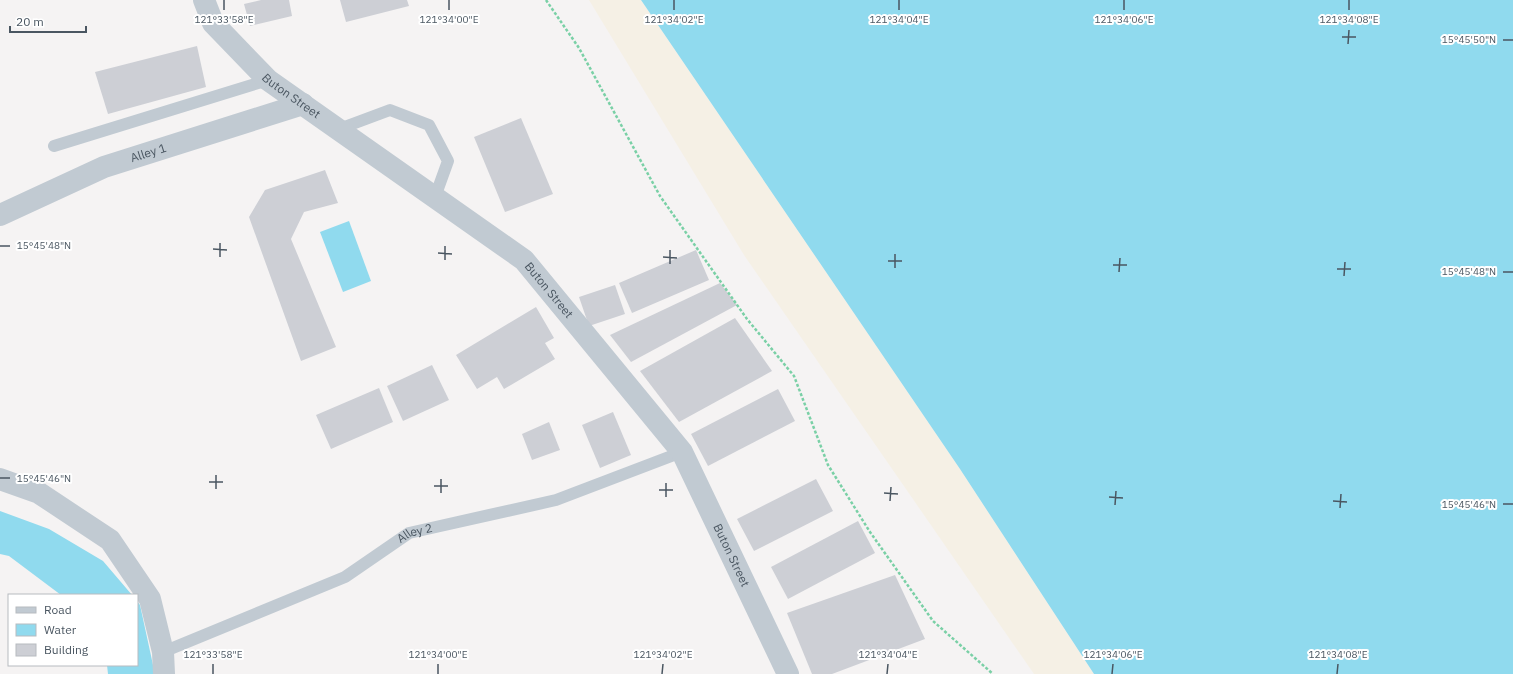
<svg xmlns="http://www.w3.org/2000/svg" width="1513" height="674" viewBox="0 0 1513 674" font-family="'IBM Plex Sans',sans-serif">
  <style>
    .sand { fill: #f5f0e5 }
    .water { fill: #90daee }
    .building { fill: #cdcfd5 }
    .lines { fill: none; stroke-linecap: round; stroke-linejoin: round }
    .path { stroke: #7ad0a6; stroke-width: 2.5; stroke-dasharray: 3 2; stroke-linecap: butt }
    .lane { stroke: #c1cad2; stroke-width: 12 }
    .street { stroke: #c1cad2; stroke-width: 22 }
    .ticks { fill: none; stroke: #4a5661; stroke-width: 1.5 }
    .labels { text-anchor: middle; stroke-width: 4; stroke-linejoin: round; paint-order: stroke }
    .street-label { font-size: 12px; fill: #4a5661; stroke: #fff }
    .ticks-label { font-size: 10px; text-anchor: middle; fill: #4a5661; stroke: #fff; stroke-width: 4; stroke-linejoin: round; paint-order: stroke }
  </style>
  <rect width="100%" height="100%" fill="#f5f3f3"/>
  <polygon class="sand" points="589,0 641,0 960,469 1094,674 1034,674 744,255"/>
  <g class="water">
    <polygon points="641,0 1513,0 1513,674 1094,674 960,469"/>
    <polygon points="349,221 371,281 343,292 320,232"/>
    <polygon points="0,511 49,529 103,561 132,595 61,595 9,556 0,554"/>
    <polygon points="137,601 140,605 153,665 153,674 108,674 107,665 137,665"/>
  </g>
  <g class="building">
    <polygon points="261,0 289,0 292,16 250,26 244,4"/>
    <polygon points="340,0 407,0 409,6 346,22"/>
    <polygon points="197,46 206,87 108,114 95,72"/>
    <polygon points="521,118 553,194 505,212 474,137"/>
    <polygon points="325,170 338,203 304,212 291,239 336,347 301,361 249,217 265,190"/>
    <polygon points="696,250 709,280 632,313 619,283"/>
    <polygon points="720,283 737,305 631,362 610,335"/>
    <polygon points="615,285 625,314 589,326 579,297"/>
    <polygon points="536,307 554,338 545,343 555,359 504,389 497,377 477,389 456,355"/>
    <polygon points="735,318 772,371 679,422 640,371"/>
    <polygon points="432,365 449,400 403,421 387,386"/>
    <polygon points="379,388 393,422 331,449 316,415"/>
    <polygon points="778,389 795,421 708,466 691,434"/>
    <polygon points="613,412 631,455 600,468 582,425"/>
    <polygon points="549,422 560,450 532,460 522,434"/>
    <polygon points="816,479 833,511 754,551 737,519"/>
    <polygon points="858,521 875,553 788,599 771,567"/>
    <polygon points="895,575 925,639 832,674 812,674 787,613"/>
  </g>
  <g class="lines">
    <polyline class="path" points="546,0 579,48 660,196 747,319 794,376 828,465 870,532 933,621 993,674"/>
    <g class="lane">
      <polyline points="339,129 390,110 429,125 448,161 435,197"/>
      <polyline points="54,146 268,80"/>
      <path id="s1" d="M163,652L345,577L409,533L556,500L682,452"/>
    </g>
    <g class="street">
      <path id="s2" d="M204,0L213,23L268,80L524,260L682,452L788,674"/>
      <path id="s3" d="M0,215L104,167L303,104"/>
      <polyline points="0,479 39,493 110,540 150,599 163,652 164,674"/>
    </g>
  </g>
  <path class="ticks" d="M224,10V0M449,10V0M674,10V0M899,10V0M1124,10V0M1349,10V0M1342,37H1356M1503,40H1513M1348,44L1349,30M0,246H10M213,249L227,250M438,253L452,254M220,257V243M663,257L677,258M445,260V246M888,261H902M670,264V250M1113,265H1127M895,268V254M1337,269H1351M1119,272L1120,258M1503,272H1513M1344,276L1345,262M0,478H10M209,482H223M434,486H448M216,489V475M659,490H673M441,493V479M884,493L898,494M666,497V483M1109,497L1123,498M890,501L891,487M1333,501L1347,502M1503,504H1513M1115,505L1116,491M1340,508L1341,494M213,674V664M438,674V664M662,674L663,664M887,674L888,664M1112,674L1113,664M1337,674L1338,664"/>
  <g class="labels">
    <g class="street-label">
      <text dy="4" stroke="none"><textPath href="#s2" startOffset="132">Buton Street</textPath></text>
      <text dy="4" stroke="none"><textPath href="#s3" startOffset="161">Alley 1</textPath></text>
      <text dy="4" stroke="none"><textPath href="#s2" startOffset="456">Buton Street</textPath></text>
      <text dy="4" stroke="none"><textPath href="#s1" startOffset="280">Alley 2</textPath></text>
      <text dy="4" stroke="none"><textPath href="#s2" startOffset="780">Buton Street</textPath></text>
    </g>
  </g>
  <g class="ticks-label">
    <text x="224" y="23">121°33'58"E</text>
    <text x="449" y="23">121°34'00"E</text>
    <text x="674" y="23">121°34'02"E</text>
    <text x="899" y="23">121°34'04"E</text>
    <text x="1124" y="23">121°34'06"E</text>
    <text x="1349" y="23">121°34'08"E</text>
    <text x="1469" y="43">15°45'50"N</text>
    <text x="44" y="249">15°45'48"N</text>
    <text x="1469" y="275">15°45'48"N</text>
    <text x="44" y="482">15°45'46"N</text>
    <text x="1469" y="508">15°45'46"N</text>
    <text x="213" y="658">121°33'58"E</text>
    <text x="438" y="658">121°34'00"E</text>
    <text x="663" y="658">121°34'02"E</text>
    <text x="888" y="658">121°34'04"E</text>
    <text x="1113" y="658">121°34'06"E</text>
    <text x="1338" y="658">121°34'08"E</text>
  </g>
  <rect x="8" y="594" width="130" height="72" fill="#ffffff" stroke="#b7bbc0"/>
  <rect x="16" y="607" width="20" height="6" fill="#c1cad2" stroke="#b7bbc0"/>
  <text x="44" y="614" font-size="12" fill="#4a5661">Road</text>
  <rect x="16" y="624" width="20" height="12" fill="#90daee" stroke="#b7bbc0"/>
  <text x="44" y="634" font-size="12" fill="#4a5661">Water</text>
  <rect x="16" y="644" width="20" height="12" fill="#cdcfd5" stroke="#b7bbc0"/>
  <text x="44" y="654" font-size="12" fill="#4a5661">Building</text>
  <path d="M10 26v6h76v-6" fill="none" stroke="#4a5661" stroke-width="2"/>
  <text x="16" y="26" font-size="12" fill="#4a5661" stroke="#ffffff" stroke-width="3" paint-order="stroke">20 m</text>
</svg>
